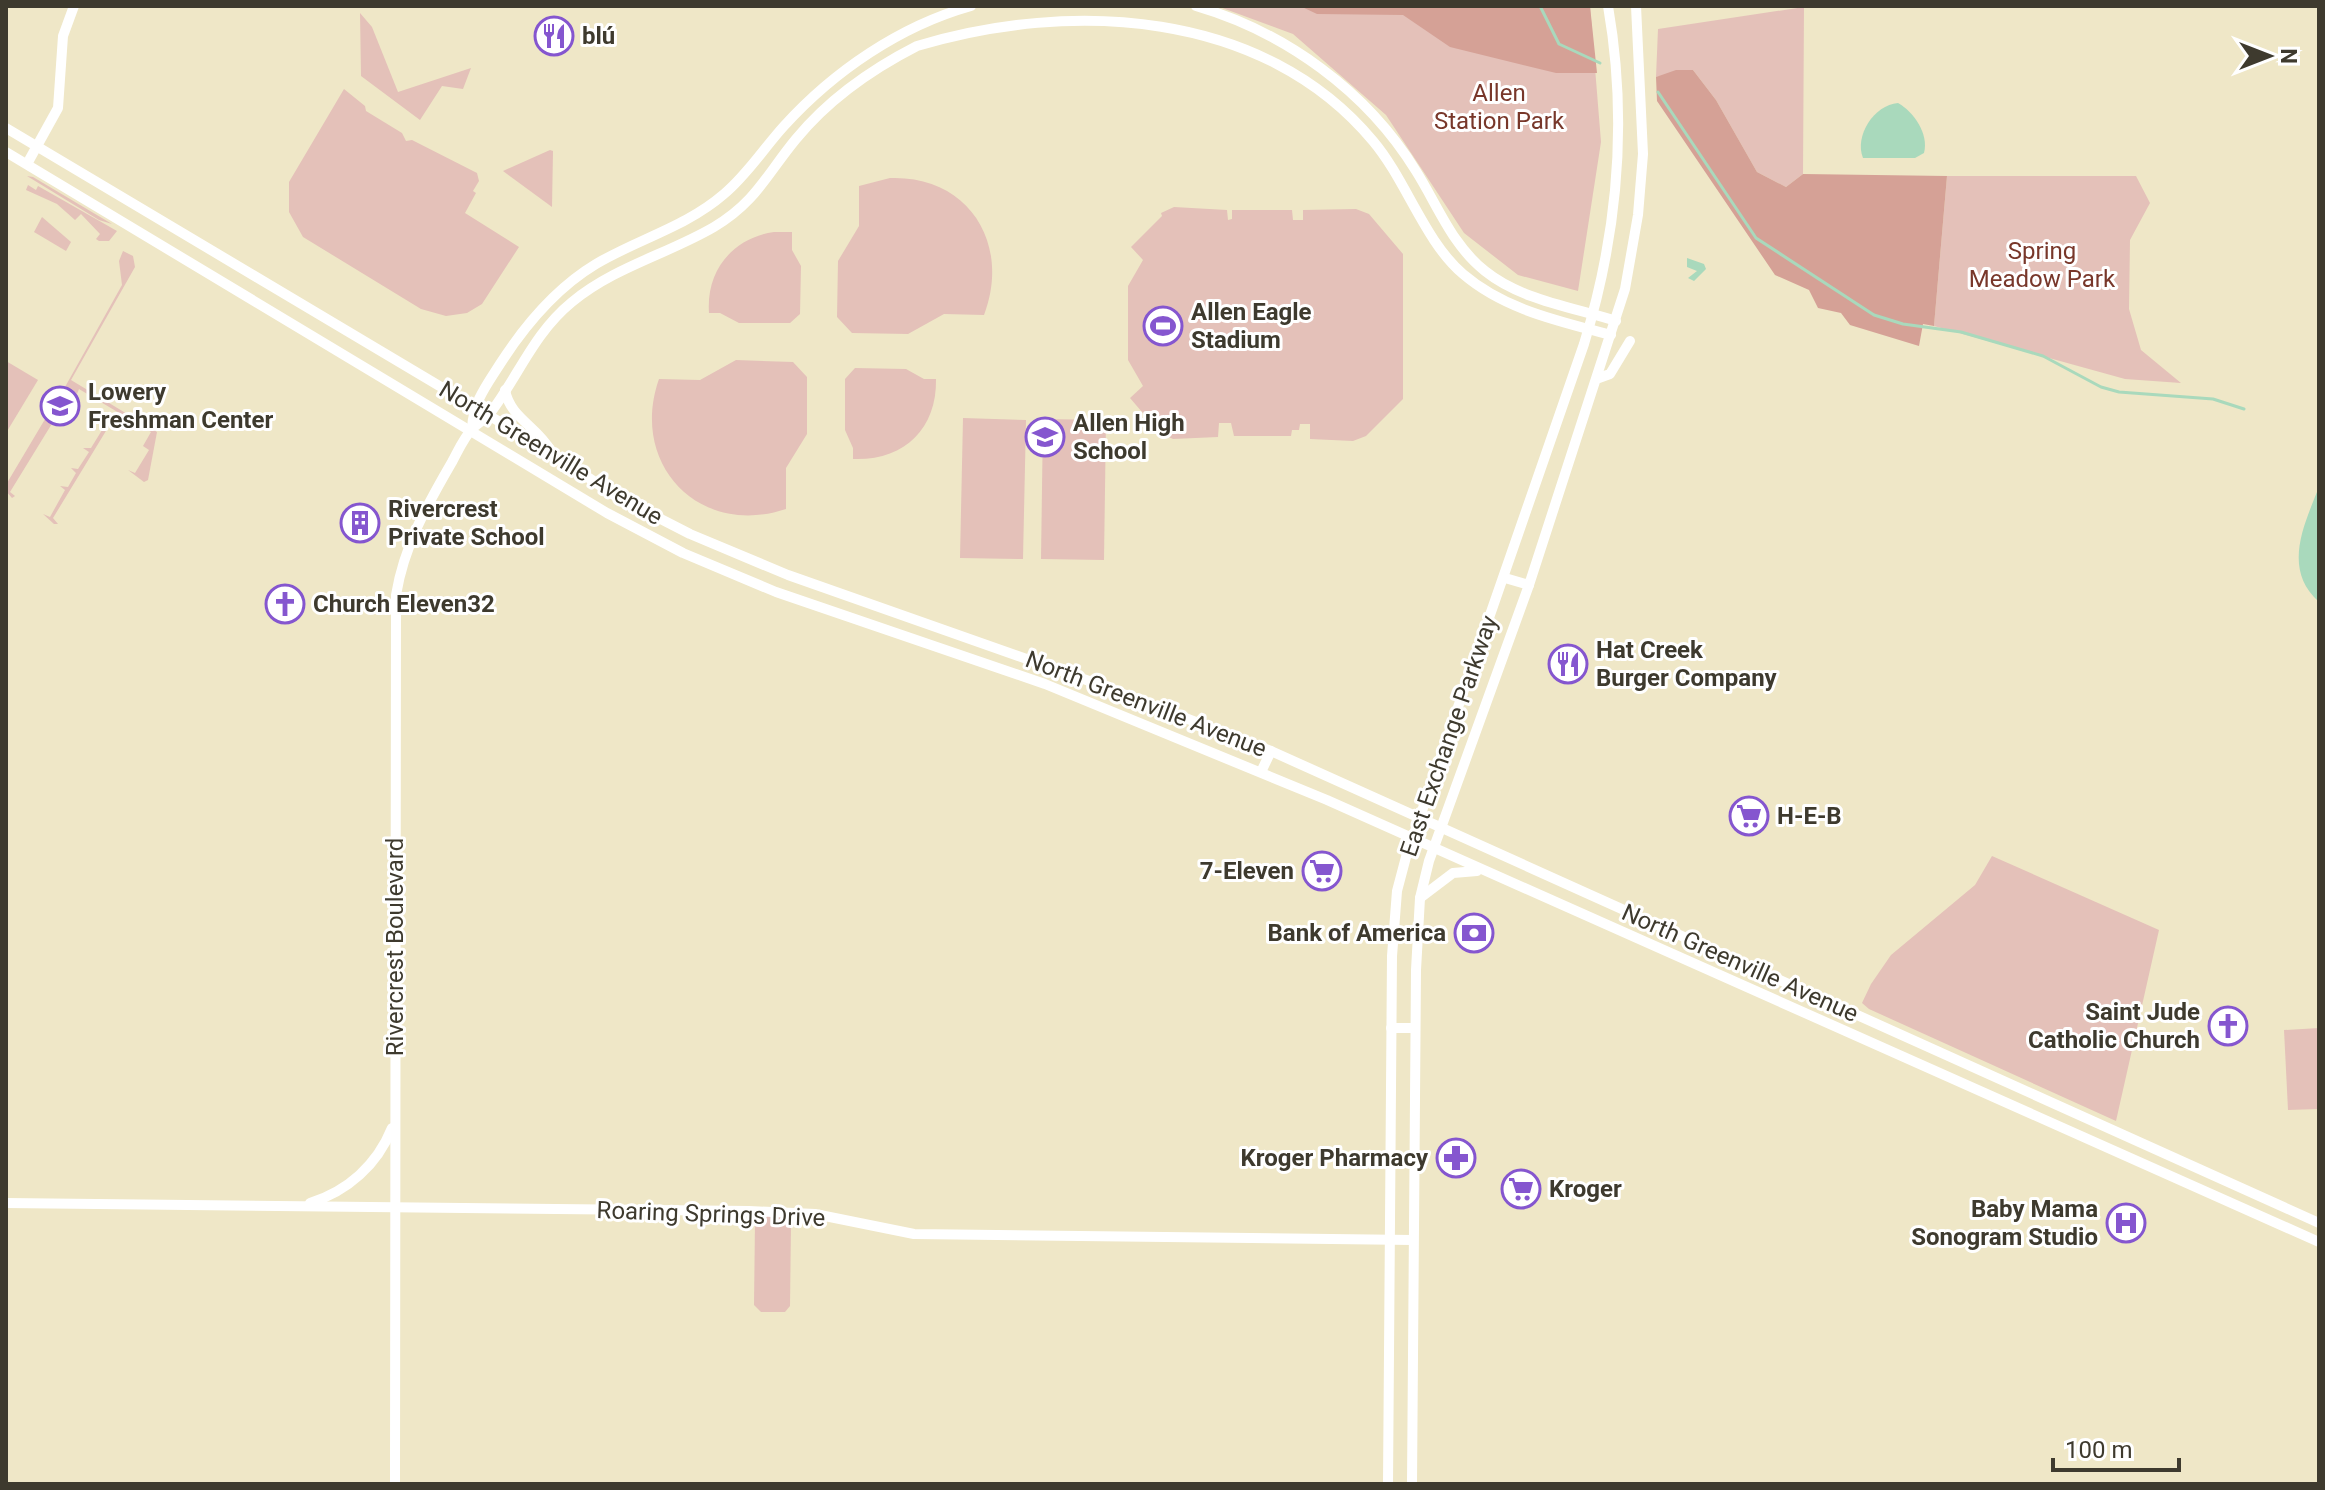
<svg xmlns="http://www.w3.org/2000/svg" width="2325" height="1490" viewBox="0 0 2325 1490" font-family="Roboto,sans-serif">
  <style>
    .green { fill: #e4c1b9 }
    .forest { fill: #d5a196 }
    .water { fill: #a9d9bc }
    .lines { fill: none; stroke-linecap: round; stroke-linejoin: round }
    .stream { stroke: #a9d9bc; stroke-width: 3 }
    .secondary { stroke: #fff; stroke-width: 10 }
    .labels { text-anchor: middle; stroke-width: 6; stroke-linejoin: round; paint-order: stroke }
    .poi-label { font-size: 24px; font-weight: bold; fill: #3e3a2e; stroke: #fff; text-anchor: start }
    .park-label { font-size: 24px; fill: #78372a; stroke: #fff }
    .street-label { font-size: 24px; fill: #3e3a2e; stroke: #fff }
  </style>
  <rect width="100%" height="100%" fill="#efe7c7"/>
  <g class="green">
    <polygon points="1217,6 1590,6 1601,142 1578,291 1518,275 1464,233 1386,115 1293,34"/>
    <polygon points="1804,7 1803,174 1786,187 1757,172 1716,100 1693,70 1656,77 1658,29"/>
    <polygon points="360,13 372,27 398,92 471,68 463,89 442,86 420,120 361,76"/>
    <polygon points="344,89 365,106 366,111 402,133 406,141 412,140 477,173 479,181 473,191 476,193 465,213 519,247 482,304 467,313 446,316 421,309 303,237 289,212 289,182"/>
    <polygon points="550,150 553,151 552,207 503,171"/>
    <polygon points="27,176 33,177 112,224 99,220"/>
    <polygon points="1947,176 2136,176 2150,203 2130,240 2129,309 2141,350 2181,383 2125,379 1934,326"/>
    <path d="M890,178C969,175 1011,244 984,315L944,314L908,334L852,333L837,317L838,261L859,226V186Z"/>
    <polygon points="28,185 36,190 38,186 117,231 109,241 99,241 96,239 100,234 81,214 75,220 57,204 26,190"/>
    <polygon points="1174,207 1227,210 1228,220 1232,219 1232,210 1292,210 1293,220 1303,220 1303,210 1356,209 1369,214 1403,254 1403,399 1366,436 1353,441 1310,439 1310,424 1300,424 1299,430 1292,430 1291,436 1234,436 1231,423 1219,423 1218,437 1173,439 1160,433 1130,398 1143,386 1128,360 1128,286 1143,260 1131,247 1162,216 1161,213"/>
    <polygon points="42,217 71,242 66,251 34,232"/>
    <path d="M774,232H792V250L801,266L800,314L790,323H739L720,313H709C706,270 733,238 774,232Z"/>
    <polygon points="123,251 133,256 135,267 71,380 157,432 148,480 144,482 128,470 135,473 149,450 143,446 151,432 79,389 77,394 65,387 122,285 119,261"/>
    <path d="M736,360L793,362L807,377V434L786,468V509C699,538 629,464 659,379L700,380Z"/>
    <polygon points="6,361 38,380 6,433"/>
    <path d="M855,368L906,369L924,379H936C937,430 903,461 853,459V448L845,430V379Z"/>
    <polygon points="57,399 64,404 10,492 15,496 12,498 6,491 7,483"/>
    <polygon points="105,416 112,421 53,518 58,524 54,524 43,514 50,517 65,490 60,486 68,487 76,473 71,468 78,469 89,452 83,448 91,448 107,422 101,418"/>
    <polygon points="963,418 1026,420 1023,559 960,558"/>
    <polygon points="1043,419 1106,420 1104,560 1041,559"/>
    <polygon points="1992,856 2159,930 2116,1121 1869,1009 1862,1003 1871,984 1891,955 1975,885"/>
    <polygon points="2319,1028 2319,1109 2288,1110 2284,1030"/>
    <polygon points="761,1216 785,1216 791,1224 790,1306 785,1312 761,1312 754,1305 755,1222"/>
  </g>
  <g class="forest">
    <polygon points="1300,6 1590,6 1597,73 1556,73 1450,47 1403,15 1317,14"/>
    <polygon points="1676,70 1693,70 1716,100 1757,172 1786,187 1803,174 1947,176 1934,326 1923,324 1919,346 1850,325 1841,313 1818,308 1809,290 1775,275 1657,101 1656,77"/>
  </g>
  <g class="water">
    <path d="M1898,103C1914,112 1929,134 1924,153L1915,158H1863C1854,136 1874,105 1898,103Z"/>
    <polygon points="1687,258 1704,264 1706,269 1694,281 1688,278 1697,271 1687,267"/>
    <path d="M2319,487V602C2282,569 2304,525 2319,487Z"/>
  </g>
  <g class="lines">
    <g class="stream">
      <polyline points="1540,6 1559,44 1600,63"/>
      <polyline points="1658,92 1756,238 1874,315 1903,324 1961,332 2043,356 2101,387 2119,392 2213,399 2244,409"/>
    </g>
    <g class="secondary">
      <path d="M1196,6C1285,32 1367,91 1416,171C1438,206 1452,245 1485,271C1521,300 1572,307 1616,321"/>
      <polyline points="6,128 552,453 614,495 690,534 788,575 1092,682 1271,751 2319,1223"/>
      <polyline points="6,152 607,513 683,553 776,592 1045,684 1327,800 2319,1242"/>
      <polyline points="27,164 58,108 63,36 74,6"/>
      <polyline points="1599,378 1610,374 1630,341"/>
      <path d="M505,390C510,418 537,426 551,451"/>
      <path d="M472,429C473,402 486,386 500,364C525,325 556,288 596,264C638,239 686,227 724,194C747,175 764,148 784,126C834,71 900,26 971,6"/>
      <polyline points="1505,578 1529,585"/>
      <polyline points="1261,772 1271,751"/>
      <polyline points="1420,898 1453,873 1477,871"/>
      <polyline points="1391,1028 1415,1028"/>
      <polyline points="6,1203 749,1211 815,1214 914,1234 1413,1240"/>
      <path d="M310,1203C348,1191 377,1165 392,1128"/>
      <path d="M395,1484L396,595C404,546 427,505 452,462C458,451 464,437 473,428C479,422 486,419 491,412C519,375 534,333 572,302C614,267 668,254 714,227C756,202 767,174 796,139C828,100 872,69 917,46C1070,0 1263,9 1373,141C1406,180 1425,242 1463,274C1505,310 1559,321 1611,335"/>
      <path d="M1388,1484L1392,956L1397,891L1406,857L1584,344C1618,233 1628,121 1608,6"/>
      <polyline points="1412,1484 1416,970 1420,898 1429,861 1529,585 1625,289 1638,215 1643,154 1636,6"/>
    </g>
  </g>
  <defs>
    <g id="restaurant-ring" transform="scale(2)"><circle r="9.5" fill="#fff" stroke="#8556cf" stroke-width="1.5"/><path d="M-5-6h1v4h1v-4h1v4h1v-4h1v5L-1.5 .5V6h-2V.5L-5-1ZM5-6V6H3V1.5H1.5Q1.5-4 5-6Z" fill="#8556cf"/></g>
    <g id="stadium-ring" transform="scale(2)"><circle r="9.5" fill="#fff" stroke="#8556cf" stroke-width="1.5"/><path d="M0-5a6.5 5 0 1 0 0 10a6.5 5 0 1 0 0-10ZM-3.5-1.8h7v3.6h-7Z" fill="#8556cf"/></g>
    <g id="school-ring" transform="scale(2)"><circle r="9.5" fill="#fff" stroke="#8556cf" stroke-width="1.5"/><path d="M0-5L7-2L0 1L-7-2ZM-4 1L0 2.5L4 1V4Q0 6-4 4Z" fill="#8556cf"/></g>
    <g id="building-ring" transform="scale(2)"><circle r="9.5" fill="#fff" stroke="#8556cf" stroke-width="1.5"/><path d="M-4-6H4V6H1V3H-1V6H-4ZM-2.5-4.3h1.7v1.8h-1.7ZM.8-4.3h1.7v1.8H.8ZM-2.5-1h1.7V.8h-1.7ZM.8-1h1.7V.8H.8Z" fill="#8556cf"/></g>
    <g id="church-ring" transform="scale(2)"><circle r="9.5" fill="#fff" stroke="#8556cf" stroke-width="1.5"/><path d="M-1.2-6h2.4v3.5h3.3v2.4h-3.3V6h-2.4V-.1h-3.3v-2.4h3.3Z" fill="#8556cf"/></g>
    <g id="supermarket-ring" transform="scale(2)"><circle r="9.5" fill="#fff" stroke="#8556cf" stroke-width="1.5"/><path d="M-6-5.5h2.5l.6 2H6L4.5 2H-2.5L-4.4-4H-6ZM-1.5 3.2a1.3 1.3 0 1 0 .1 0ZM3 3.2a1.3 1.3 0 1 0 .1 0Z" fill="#8556cf"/></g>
    <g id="bank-ring" transform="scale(2)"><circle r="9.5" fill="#fff" stroke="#8556cf" stroke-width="1.5"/><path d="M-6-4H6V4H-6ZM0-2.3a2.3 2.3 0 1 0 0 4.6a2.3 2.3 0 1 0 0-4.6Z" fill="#8556cf"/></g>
    <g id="pharmacy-ring" transform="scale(2)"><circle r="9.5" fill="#fff" stroke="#8556cf" stroke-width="1.5"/><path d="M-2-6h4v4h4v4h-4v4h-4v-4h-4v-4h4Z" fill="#8556cf"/></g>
    <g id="hospital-ring" transform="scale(2)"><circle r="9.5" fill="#fff" stroke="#8556cf" stroke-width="1.5"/><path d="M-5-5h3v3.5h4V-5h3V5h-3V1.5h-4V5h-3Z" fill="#8556cf"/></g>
  </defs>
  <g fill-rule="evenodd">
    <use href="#restaurant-ring" x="554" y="36"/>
    <use href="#stadium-ring" x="1163" y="326"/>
    <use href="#school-ring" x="60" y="406"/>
    <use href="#school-ring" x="1045" y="437"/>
    <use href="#building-ring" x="360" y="523"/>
    <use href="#church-ring" x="285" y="604"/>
    <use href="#restaurant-ring" x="1568" y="664"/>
    <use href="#supermarket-ring" x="1749" y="816"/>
    <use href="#supermarket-ring" x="1322" y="871"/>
    <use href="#bank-ring" x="1474" y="933"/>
    <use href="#church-ring" x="2228" y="1026"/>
    <use href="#pharmacy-ring" x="1456" y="1158"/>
    <use href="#supermarket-ring" x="1521" y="1189"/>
    <use href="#hospital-ring" x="2126" y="1223"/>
  </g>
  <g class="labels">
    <g class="poi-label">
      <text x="582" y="44">blú</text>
      <text x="1191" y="320">Allen Eagle<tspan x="1191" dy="28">Stadium</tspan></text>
      <text x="88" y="400">Lowery<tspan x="88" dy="28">Freshman Center</tspan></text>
      <text x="1073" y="431">Allen High<tspan x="1073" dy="28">School</tspan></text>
      <text x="388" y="517">Rivercrest<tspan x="388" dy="28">Private School</tspan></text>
      <text x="313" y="612">Church Eleven32</text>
      <text x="1596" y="658">Hat Creek<tspan x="1596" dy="28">Burger Company</tspan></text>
      <text x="1777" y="824">H-E-B</text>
      <text x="1294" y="879" text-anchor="end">7-Eleven</text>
      <text x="1446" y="941" text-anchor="end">Bank of America</text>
      <text x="2200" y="1020" text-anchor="end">Saint Jude<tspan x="2200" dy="28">Catholic Church</tspan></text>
      <text x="1428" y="1166" text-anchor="end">Kroger Pharmacy</text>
      <text x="1549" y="1197">Kroger</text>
      <text x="2098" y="1217" text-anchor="end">Baby Mama<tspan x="2098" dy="28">Sonogram Studio</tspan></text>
    </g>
    <g class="park-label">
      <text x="1499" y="101">Allen<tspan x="1499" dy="28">Station Park</tspan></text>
      <text x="2042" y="259">Spring<tspan x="2042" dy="28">Meadow Park</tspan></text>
    </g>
    <g class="street-label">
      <text transform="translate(551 453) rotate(31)" y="8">North Greenville Avenue</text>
      <text transform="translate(1146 704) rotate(21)" y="8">North Greenville Avenue</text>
      <text transform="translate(1449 736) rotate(-71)" y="8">East Exchange Parkway</text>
      <text transform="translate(395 947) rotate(-90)" y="8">Rivercrest Boulevard</text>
      <text transform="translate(1740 963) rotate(24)" y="8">North Greenville Avenue</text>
      <text transform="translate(711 1214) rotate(2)" y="8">Roaring Springs Drive</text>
    </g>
  </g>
  <rect width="2325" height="1490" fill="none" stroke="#3e3a2e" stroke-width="16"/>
  <g transform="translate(2269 56) rotate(90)" stroke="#ffffff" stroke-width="6" paint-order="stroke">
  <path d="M0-6L14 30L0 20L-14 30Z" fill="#3e3a2e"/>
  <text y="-12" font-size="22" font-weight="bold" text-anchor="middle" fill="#3e3a2e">N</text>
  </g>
  <path d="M2053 1458v12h126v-12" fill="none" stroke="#3e3a2e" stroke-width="4"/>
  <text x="2065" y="1458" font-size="24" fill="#3e3a2e" stroke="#ffffff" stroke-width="6" paint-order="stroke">100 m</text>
</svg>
